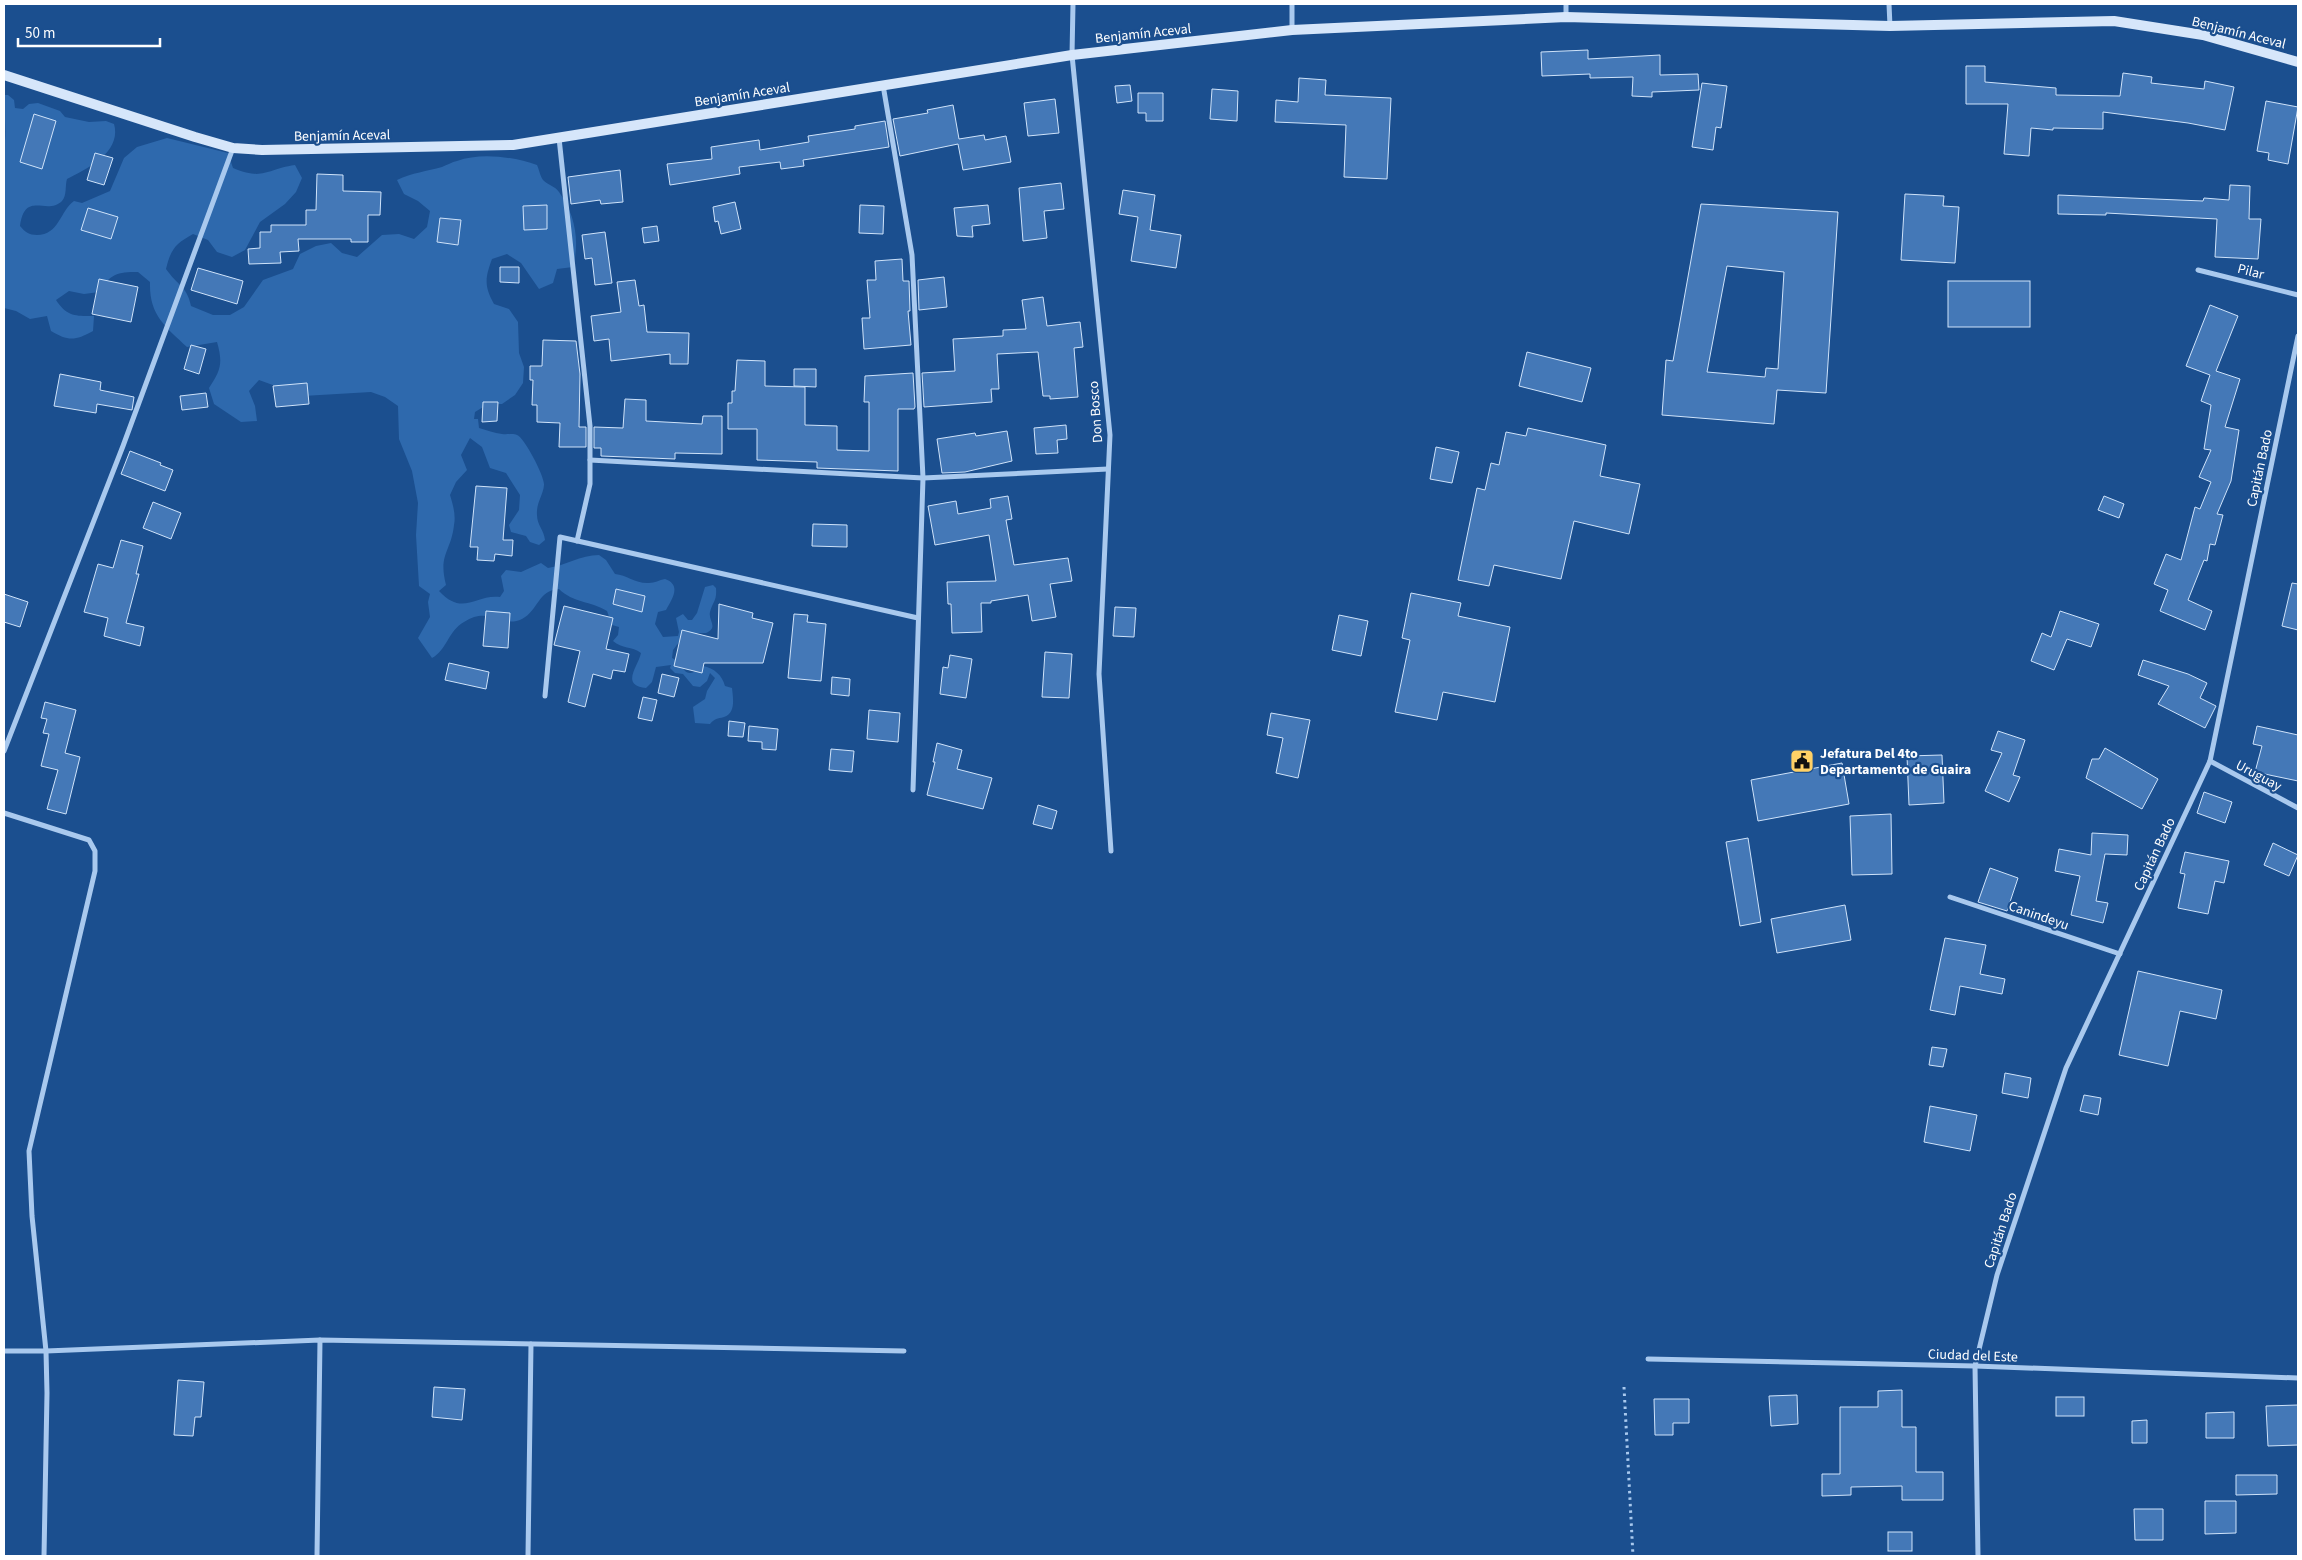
<svg xmlns="http://www.w3.org/2000/svg" width="2302" height="1560" viewBox="0 0 2302 1560" font-family="'Source Sans 3',sans-serif">
  <style>
    .green { fill: #2e69ad }
    .building { fill: #4478b7; stroke: #cfe3fa; fill-rule: evenodd }
    .lines { fill: none; stroke-linecap: round; stroke-linejoin: round }
    .path { stroke: #a9c9ee; stroke-width: 3; stroke-dasharray: 2.5 4; stroke-linecap: butt }
    .street { stroke: #a9c9ee; stroke-width: 5 }
    .secondary { stroke: #d6e6fa; stroke-width: 10 }
    .labels { text-anchor: middle; stroke-width: 4.5; stroke-linejoin: round; paint-order: stroke }
    .street-label { font-size: 14px; fill: #fff; stroke: #1b4f8f }
    .poi-label { font-size: 14px; font-weight: bold; fill: #fff; stroke: #1b4f8f; text-anchor: start }
  </style>
  <rect width="100%" height="100%" fill="#1b4f8f"/>
  <path class="green" d="M4,95H8L14,100L15,108L23,109L29,104L38,103L60,111L65,117L89,122L106,121L114,124C122,152 87,169 67,179C65,185 67,196 62,201C47,216 25,190 20,226C25,232 29,235 37,235C59,235 60,211 74,201L82,203L110,191L124,158L137,147L167,138L228,153L233,168C264,181 266,169 295,165L302,178L296,192L285,204L260,222L245,250L232,257L217,252L208,240L193,234C175,244 171,249 166,269C177,285 187,286 191,306L213,315H230L244,307L263,280L293,269L300,254L316,246L331,243L342,253L357,257L382,235L399,234L414,239L427,227L430,211L418,201L404,194L397,180C412,173 427,171 442,167C447,165 452,162 457,161C481,152 514,157 537,165C539,169 540,176 543,180C548,185 555,186 559,192C575,214 580,241 573,267L557,269L553,283L539,289L521,263L507,254L492,259C485,278 484,286 494,304L509,309L518,322L519,353L524,367L523,383L515,395L502,404H488L475,412L474,419H478L479,428C487,430 494,433 502,434C507,435 513,433 517,435C524,437 545,477 544,485C543,496 536,503 537,515C537,525 544,530 545,540L539,545L530,542L526,536L511,532L509,525L519,510L520,495L506,473L490,468L482,447L470,438L461,455L467,470L456,482L450,495C453,505 456,515 454,525C451,552 438,554 446,585L439,591C463,617 475,594 500,597L504,591L501,576L506,570L521,572L541,563L548,568C564,566 581,555 599,555L606,560L615,574C627,575 636,584 649,583C655,583 659,580 665,579C682,585 672,599 666,610L658,612L655,624L663,637L678,636L679,632L676,618L683,614L688,620H692L697,613L705,587L713,585L716,588C717,601 713,601 710,612C708,621 719,627 706,633H686L673,650L672,658C685,664 683,683 703,666C714,668 722,675 725,686L732,688C733,698 736,713 724,717C717,719 715,718 710,724L695,723L693,707L705,699L707,691L715,678L710,673L707,681L700,687L693,686L683,674L675,673L670,668L671,665L656,667L652,682L646,688C620,685 638,667 641,653C632,646 622,649 613,641L618,635L619,627L612,625L607,611C591,601 573,603 559,589C538,590 538,611 522,619C501,629 490,605 464,622C448,631 447,650 432,658L418,638L430,617L428,602L430,594L419,586L416,535L418,503L412,471L399,439L398,406L385,397L371,392L303,396L259,380L249,391L255,406L257,421L241,422L214,404L209,388C221,370 223,363 217,342L187,347C165,326 149,315 150,282L138,272C117,272 110,274 99,292L84,294L69,291L56,300C67,317 76,316 94,316L93,331C75,341 68,341 51,331L47,316L30,319L16,311L4,308V146C7,137 4,107 4,95Z"/>
  <g class="building">
    <polygon points="1588,50 1588,59 1660,55 1660,75 1698,74 1699,90 1652,92 1652,97 1632,96 1633,77 1590,78 1590,74 1542,76 1541,52"/>
    <polygon points="1966,66 1985,66 1985,82 2056,88 2056,95 2120,96 2123,73 2152,77 2151,83 2204,89 2205,81 2234,87 2225,130 2188,123 2103,112 2103,129 2053,128 2053,130 2031,128 2029,156 2004,154 2008,104 1966,104"/>
    <polygon points="1299,78 1326,80 1325,95 1391,98 1387,179 1344,177 1346,125 1275,122 1276,100 1298,102"/>
    <polygon points="1702,83 1727,86 1721,128 1716,127 1713,150 1692,147"/>
    <polygon points="1130,85 1132,101 1117,103 1115,86"/>
    <polygon points="1212,89 1238,91 1237,121 1210,119"/>
    <polygon points="1138,93 1163,93 1163,121 1146,121 1146,113 1138,113"/>
    <polygon points="1055,99 1059,133 1028,136 1024,103"/>
    <polygon points="2266,101 2298,107 2288,164 2268,160 2269,153 2257,151"/>
    <polygon points="953,105 959,139 984,135 985,140 1006,136 1011,162 963,170 958,144 900,156 893,119 928,113 927,110"/>
    <polygon points="34,114 56,121 42,169 20,162"/>
    <polygon points="885,121 889,147 803,160 804,166 781,169 780,162 739,167 740,174 670,185 667,164 712,159 711,147 759,140 760,150 809,142 808,136 855,129 855,126"/>
    <polygon points="95,153 113,158 104,185 87,180"/>
    <polygon points="620,170 623,202 601,204 600,200 571,204 568,177"/>
    <polygon points="317,174 343,175 343,191 381,192 380,215 368,215 368,242 351,242 351,239 298,239 299,251 280,252 281,263 249,264 248,249 260,248 260,232 271,232 271,225 306,225 306,210 316,210"/>
    <polygon points="1061,183 1064,209 1044,211 1047,238 1023,241 1019,188"/>
    <polygon points="2230,185 2250,186 2249,219 2261,219 2258,259 2215,257 2217,219 2106,213 2106,215 2058,214 2058,195 2203,201 2204,198 2229,200"/>
    <polygon points="1123,190 1155,195 1150,230 1181,235 1176,268 1131,261 1138,217 1119,214"/>
    <polygon points="1905,194 1944,196 1943,206 1959,207 1955,263 1901,260"/>
    <polygon points="735,202 741,229 721,234 718,221 715,222 713,207"/>
    <path d="M1701,204L1838,212L1826,393L1777,390L1774,424L1662,415L1666,360L1673,361ZM1727,266L1784,272L1778,369L1766,368L1765,377L1707,372Z"/>
    <polygon points="547,205 547,229 524,230 523,206"/>
    <polygon points="860,205 884,206 883,234 859,233"/>
    <polygon points="988,205 990,224 972,226 973,237 957,236 954,208"/>
    <polygon points="88,208 118,217 111,239 81,230"/>
    <polygon points="440,218 461,220 458,245 437,242"/>
    <polygon points="657,226 659,241 644,243 642,228"/>
    <polygon points="605,232 612,283 595,285 592,258 585,259 582,235"/>
    <polygon points="902,259 903,281 909,281 910,311 908,311 911,345 864,349 862,318 870,318 867,280 876,280 875,261"/>
    <polygon points="500,267 519,267 519,283 500,282"/>
    <polygon points="198,268 243,281 237,304 191,290"/>
    <polygon points="944,277 947,307 919,310 918,280"/>
    <polygon points="99,279 138,287 131,322 92,314"/>
    <polygon points="635,280 639,306 644,305 647,332 689,333 688,364 670,364 670,354 611,361 609,339 594,341 591,316 621,312 617,282"/>
    <rect x="1948" y="281" width="82" height="46"/>
    <polygon points="1043,297 1047,326 1080,322 1083,347 1074,348 1078,397 1050,399 1050,396 1043,396 1038,352 997,354 999,389 991,389 992,402 924,407 922,373 955,371 953,339 1003,336 1003,330 1026,329 1022,300"/>
    <polygon points="2210,305 2238,316 2216,371 2240,379 2225,427 2239,430 2231,481 2217,514 2223,515 2215,545 2210,544 2207,561 2204,560 2188,600 2212,611 2205,630 2160,611 2168,590 2154,584 2166,554 2181,560 2195,507 2200,509 2211,482 2199,477 2211,450 2204,449 2211,405 2201,401 2210,375 2186,366"/>
    <polygon points="543,340 576,341 580,374 579,427 586,427 586,447 559,447 560,423 537,422 537,405 532,405 533,380 530,380 530,366 542,366"/>
    <polygon points="191,345 206,349 199,374 184,369"/>
    <polygon points="1527,352 1591,368 1582,402 1519,386"/>
    <polygon points="737,360 765,361 765,386 805,387 805,425 837,426 837,450 869,451 869,402 864,402 865,376 913,373 915,407 914,409 898,409 898,471 817,468 817,462 757,460 757,429 728,429 728,403 732,403 732,391 735,391"/>
    <polygon points="794,369 816,369 816,387 794,386"/>
    <polygon points="60,374 101,382 100,390 134,397 132,410 97,404 96,413 54,406"/>
    <polygon points="307,383 309,404 276,407 273,386"/>
    <polygon points="206,393 208,407 182,410 180,396"/>
    <polygon points="625,399 646,400 646,421 702,424 703,416 722,416 722,454 675,453 675,459 601,456 601,448 594,448 594,427 623,428"/>
    <polygon points="483,402 498,402 497,421 482,422"/>
    <polygon points="1066,425 1067,439 1057,440 1058,453 1036,454 1034,428"/>
    <polygon points="1528,428 1606,445 1600,476 1640,484 1629,534 1574,521 1561,579 1494,565 1489,586 1458,580 1477,488 1485,490 1491,463 1499,465 1506,432 1526,436"/>
    <polygon points="1007,431 1012,461 965,472 942,473 937,439 975,433 976,436"/>
    <polygon points="1436,447 1459,452 1452,483 1430,479"/>
    <polygon points="130,451 161,463 160,465 173,470 165,491 121,474"/>
    <polygon points="476,486 507,488 503,540 513,540 512,556 495,554 494,561 477,560 478,547 470,547"/>
    <polygon points="1008,496 1012,519 1006,520 1014,565 1068,558 1072,581 1050,584 1056,617 1032,621 1028,595 991,601 991,603 981,603 982,632 952,633 951,604 948,604 947,582 996,581 989,535 935,545 928,506 956,501 958,514 991,508 990,499"/>
    <polygon points="2104,496 2124,504 2119,518 2098,510"/>
    <polygon points="153,502 181,513 171,539 143,528"/>
    <polygon points="813,524 847,525 847,547 812,546"/>
    <polygon points="121,540 143,546 136,574 139,574 126,623 144,627 140,646 104,636 108,618 84,612 98,564 113,568"/>
    <polygon points="2292,583 2298,584 2298,630 2282,626"/>
    <polygon points="616,589 645,596 642,612 613,604"/>
    <polygon points="1411,593 1461,603 1458,616 1510,627 1495,702 1443,692 1437,720 1395,712 1410,640 1402,638"/>
    <polygon points="4,594 28,602 20,627 4,622"/>
    <polygon points="719,604 753,613 752,618 773,623 763,663 704,663 702,673 674,666 682,630 718,639"/>
    <polygon points="564,606 613,618 606,649 629,654 625,672 613,670 611,679 593,674 585,707 568,702 580,651 554,645"/>
    <polygon points="1115,607 1136,608 1134,637 1113,636"/>
    <polygon points="486,611 510,613 508,648 483,646"/>
    <polygon points="2060,611 2099,624 2091,647 2067,639 2054,670 2031,661 2042,633 2051,637"/>
    <polygon points="794,614 808,615 807,622 826,624 821,681 788,678"/>
    <polygon points="1339,615 1368,621 1361,656 1332,650"/>
    <polygon points="1045,652 1072,654 1069,698 1042,697"/>
    <polygon points="950,655 972,659 966,698 940,694 943,667 948,668"/>
    <polygon points="2143,660 2188,674 2207,683 2200,698 2216,706 2205,728 2158,704 2169,686 2138,675"/>
    <polygon points="449,663 489,672 486,689 445,680"/>
    <polygon points="662,674 679,678 674,697 658,693"/>
    <polygon points="832,677 850,679 849,696 831,694"/>
    <polygon points="643,697 657,700 652,721 638,718"/>
    <polygon points="45,702 76,710 65,753 80,757 66,814 47,809 58,770 41,766 49,734 43,733 47,719 41,718"/>
    <polygon points="869,710 900,713 898,742 867,739"/>
    <polygon points="1271,713 1310,720 1298,778 1276,773 1283,738 1267,735"/>
    <polygon points="729,721 745,723 743,737 728,736"/>
    <polygon points="749,726 778,729 776,750 762,749 762,742 748,741"/>
    <polygon points="2257,726 2298,735 2298,781 2255,772 2262,746 2253,744"/>
    <polygon points="1998,731 2025,740 2013,775 2020,777 2009,802 1985,791 2002,753 1991,750"/>
    <polygon points="937,743 962,750 957,769 992,778 983,809 927,795 935,762 933,762"/>
    <polygon points="2105,748 2158,779 2142,809 2086,778 2092,759 2099,759"/>
    <polygon points="831,749 854,751 852,772 829,770"/>
    <polygon points="1942,755 1944,803 1909,805 1907,756"/>
    <polygon points="1842,763 1849,804 1758,821 1751,780"/>
    <polygon points="2204,792 2232,802 2225,823 2197,813"/>
    <polygon points="1038,805 1057,811 1052,829 1033,824"/>
    <polygon points="1891,814 1892,874 1852,875 1850,816"/>
    <polygon points="2092,833 2128,835 2127,855 2105,854 2096,901 2108,903 2103,923 2071,915 2080,876 2055,871 2059,849 2091,855"/>
    <polygon points="1748,838 1761,922 1740,926 1726,842"/>
    <polygon points="2273,843 2298,855 2289,876 2264,865"/>
    <polygon points="2185,852 2229,861 2224,883 2215,881 2208,914 2178,908 2185,874 2180,873"/>
    <polygon points="1990,868 2018,878 2007,911 1978,902"/>
    <polygon points="1845,905 1851,940 1777,953 1771,919"/>
    <polygon points="1945,938 1986,945 1980,974 2005,979 2002,994 1960,986 1955,1015 1930,1010"/>
    <polygon points="2138,971 2222,990 2216,1019 2180,1011 2168,1066 2119,1055"/>
    <polygon points="1932,1047 1947,1049 1943,1067 1929,1065"/>
    <polygon points="2005,1073 2031,1078 2028,1098 2002,1093"/>
    <polygon points="2084,1095 2101,1098 2098,1115 2080,1111"/>
    <polygon points="1930,1106 1977,1115 1970,1151 1924,1142"/>
    <polygon points="178,1380 204,1382 201,1417 195,1417 193,1436 174,1435"/>
    <polygon points="434,1387 465,1389 462,1420 432,1417"/>
    <polygon points="1902,1390 1902,1427 1916,1427 1916,1472 1943,1472 1943,1500 1902,1500 1902,1486 1851,1487 1851,1495 1822,1496 1822,1474 1840,1474 1840,1407 1878,1407 1878,1391"/>
    <polygon points="1797,1395 1798,1424 1771,1426 1769,1396"/>
    <rect x="2056" y="1397" width="28" height="19"/>
    <polygon points="1654,1399 1689,1399 1689,1423 1673,1423 1673,1435 1655,1435"/>
    <polygon points="2298,1405 2298,1445 2268,1446 2266,1406"/>
    <polygon points="2234,1412 2234,1438 2206,1438 2206,1413"/>
    <polygon points="2147,1420 2147,1443 2132,1443 2132,1421"/>
    <polygon points="2236,1475 2277,1475 2277,1494 2236,1495"/>
    <polygon points="2205,1501 2236,1501 2236,1533 2205,1534"/>
    <polygon points="2134,1509 2163,1509 2163,1540 2135,1540"/>
    <rect x="1888" y="1532" width="24" height="19"/>
  </g>
  <g class="lines">
    <polyline class="path" points="1624,1387 1633,1556"/>
    <g class="street">
      <polyline points="1073,4 1072,55 1110,435 1099,674 1111,851"/>
      <polyline points="1292,4 1292,30"/>
      <polyline points="1566,4 1566,17"/>
      <polyline points="1889,4 1890,26"/>
      <polyline points="883,85 912,255 923,478 913,790"/>
      <polyline points="559,138 590,426 590,484 577,541"/>
      <polyline points="2198,270 2298,295"/>
      <polyline points="590,460 923,478 1108,469"/>
      <polyline points="545,696 560,537 918,618"/>
      <polyline points="4,751 123,446 233,148"/>
      <polyline points="2210,761 2298,808"/>
      <polyline points="4,813 89,840 95,851 95,871 29,1151 32,1216 46,1351 47,1393 44,1556"/>
      <polyline points="1950,897 2120,954"/>
      <polyline points="4,1351 46,1351 320,1340 904,1351"/>
      <polyline points="1648,1359 1975,1366 2298,1378"/>
      <polyline points="317,1556 320,1340"/>
      <polyline points="528,1556 531,1344"/>
      <polyline points="1978,1556 1975,1366 1997,1275 2066,1068 2210,761 2298,336"/>
    </g>
    <polyline class="secondary" points="4,75 195,137 233,148 262,150 513,145 1072,55 1292,30 1566,17 1890,26 2114,21 2203,35 2298,62"/>
  </g>
  <defs>
    <g id="civic-square" transform="scale(1.25)"><rect x="-9" y="-9" width="18" height="18" rx="4" fill="#ffd166" stroke="#1b4f8f"/><path d="M-.6-6.5H3V-4.5H.6V-3L4-1V1h2V6H-6V1h2V-1L-.6-3ZM-1.2 2.5V6h2.4V2.5Z" fill="#111"/></g>
  </defs>
  <g fill-rule="evenodd">
    <use href="#civic-square" x="1802" y="761"/>
  </g>
  <g class="labels">
    <g class="street-label">
      <text transform="translate(2239 32) rotate(14)" y="5">Benjamín Aceval</text>
      <text transform="translate(1143 33) rotate(-6)" y="5">Benjamín Aceval</text>
      <text transform="translate(742 94) rotate(-9)" y="5">Benjamín Aceval</text>
      <text transform="translate(342 135) rotate(-1)" y="5">Benjamín Aceval</text>
      <text transform="translate(2251 271) rotate(14)" y="5">Pilar</text>
      <text transform="translate(1095 412) rotate(-94)" y="5">Don Bosco</text>
      <text transform="translate(2259 468) rotate(-78)" y="5">Capitán Bado</text>
      <text transform="translate(2259 775) rotate(28)" y="5">Uruguay</text>
      <text transform="translate(2154 854) rotate(-65)" y="5">Capitán Bado</text>
      <text transform="translate(2039 915) rotate(19)" y="5">Canindeyu</text>
      <text transform="translate(2000 1230) rotate(-72)" y="5">Capitán Bado</text>
      <text transform="translate(1973 1355) rotate(2)" y="5">Ciudad del Este</text>
    </g>
    <g class="poi-label">
      <text x="1820" y="758">Jefatura Del 4to<tspan x="1820" dy="16">Departamento de Guaira</tspan></text>
    </g>
  </g>
  <rect width="2302" height="1560" fill="none" stroke="#ffffff" stroke-width="10"/>
  <path d="M18 38v8h142v-8" fill="none" stroke="#ffffff" stroke-width="2.5"/>
  <text x="25" y="38" font-size="15" fill="#ffffff" stroke="#1b4f8f" stroke-width="4" paint-order="stroke">50 m</text>
</svg>
